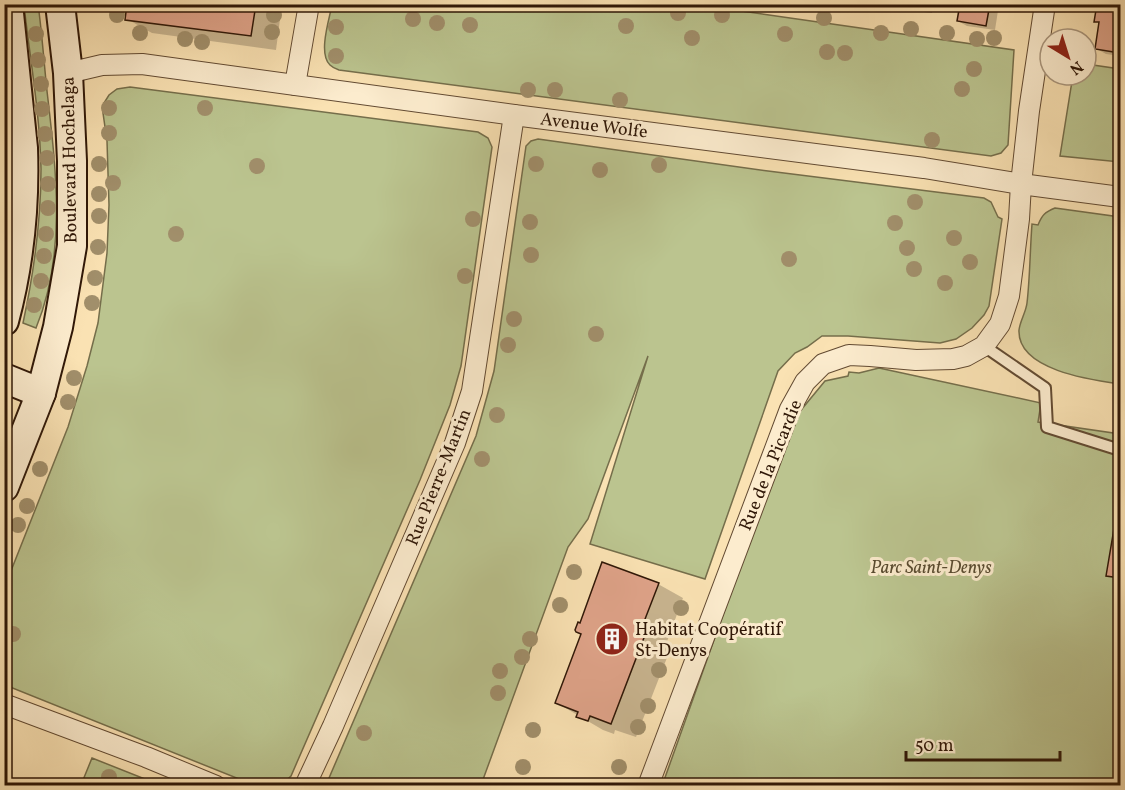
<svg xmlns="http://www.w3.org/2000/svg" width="1125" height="790" viewBox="0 0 1125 790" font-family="Vollkorn,serif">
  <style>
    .green { fill: #bbc48f; stroke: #756e4b; stroke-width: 1.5 }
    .shadow { fill: #0003 }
    .building { fill: #dfa389; stroke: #2f1707; stroke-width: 1.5 }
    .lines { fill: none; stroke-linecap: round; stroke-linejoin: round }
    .lane-casing { stroke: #624a32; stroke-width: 14 }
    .street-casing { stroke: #624a32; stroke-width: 22 }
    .secondary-casing { stroke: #2f1707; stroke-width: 32 }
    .lane { stroke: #fcecce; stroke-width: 10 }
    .street { stroke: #fcecce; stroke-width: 20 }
    .secondary { stroke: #fcecce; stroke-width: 28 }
    .tree { fill: #a18f6b }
    .labels { text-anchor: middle; stroke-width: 6; stroke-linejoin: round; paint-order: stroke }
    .street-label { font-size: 18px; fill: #2f1707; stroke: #fcecce }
    .park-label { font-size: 18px; font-style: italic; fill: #594b30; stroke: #fcecce }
    .poi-label { font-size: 18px; fill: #2f1707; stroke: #fcecce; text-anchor: start }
  </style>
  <rect width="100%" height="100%" fill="#fae2b3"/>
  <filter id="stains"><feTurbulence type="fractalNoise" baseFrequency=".00333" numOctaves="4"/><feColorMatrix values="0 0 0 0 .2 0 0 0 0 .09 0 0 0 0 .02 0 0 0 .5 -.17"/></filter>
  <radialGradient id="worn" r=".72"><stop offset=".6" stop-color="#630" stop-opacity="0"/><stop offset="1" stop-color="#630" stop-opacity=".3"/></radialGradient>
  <g class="green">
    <path d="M38,4C42,33 44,63 47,91C56,169 67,253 36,328L23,323C34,272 41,221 41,169C40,114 30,59 24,5Z"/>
    <path d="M332,5L693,4L1014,50L1008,145L1001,153L991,156L339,70C336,69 332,67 330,65C318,54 329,20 332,5Z"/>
    <polygon points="1086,64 1120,69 1120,162 1060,156 1073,75 1086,75"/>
    <polygon points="130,87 478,132 488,138 492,147 461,366 450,405 420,480 291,776 281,785 254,785 5,685 5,586 68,427 87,366 98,323 107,253 109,205 107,141 103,113 104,103 109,95 117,89"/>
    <polygon points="538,139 768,171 984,198 991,202 998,217 1002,219 989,306 984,315 972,328 956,339 940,343 848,336 822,336 807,347 795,353 778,371 705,579 590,544 648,356 588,519 568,547 481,785 326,785 476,436 494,371 526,146 531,141"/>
    <path d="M1055,208L1120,217V384C1091,380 1017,370 1019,330C1020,321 1026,312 1027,303C1030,277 1030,250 1032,224L1038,225C1042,215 1045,212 1055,208Z"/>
    <polygon points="879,368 1041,403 1038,422 1120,434 1120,782 1117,785 662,786 792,421 825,381 848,376 849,372 859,373"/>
    <polygon points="92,758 160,785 81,785"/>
  </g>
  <g class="shadow">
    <polygon points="129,4 282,4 276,50 152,33 127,19"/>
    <polygon points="833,4 870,4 869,12 839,8"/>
    <polygon points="898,4 933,4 932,13 907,10"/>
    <polygon points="961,4 999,4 995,30 967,26 958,21"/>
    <polygon points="1098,4 1120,4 1120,56 1106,54 1097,49 1100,23 1096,21"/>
    <polygon points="1120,502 1120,579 1112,577 1108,575"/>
    <polygon points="658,584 683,598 665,647 670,650 636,737 615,730 614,734 603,730 557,703"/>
  </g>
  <g class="building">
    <polygon points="127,4 256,4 251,36 125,20"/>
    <polygon points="837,4 861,4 860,8"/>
    <polygon points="897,4 923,4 923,9 897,6"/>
    <polygon points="960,4 990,4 986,26 957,21"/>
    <polygon points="1097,4 1120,4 1120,53 1095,49 1099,22 1094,22"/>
    <polygon points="1119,499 1120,500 1120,578 1106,576"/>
    <polygon points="602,562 659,583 640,632 645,634 645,635 611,724 590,716 588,721 576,717 578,712 555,703 581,634 576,632 575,630 578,622 580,623"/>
  </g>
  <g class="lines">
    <g class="lane-casing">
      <polyline id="lane" points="984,346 1045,388 1047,427 1120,450"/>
    </g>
    <g class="street-casing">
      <g id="street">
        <polyline points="68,73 102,65 142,64 514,115 924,168 1021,184 1120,197"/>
        <polyline points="295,85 309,4"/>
        <polyline points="4,704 146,757 216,786"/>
        <polyline points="305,786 333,726 455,443 472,391 514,115"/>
        <polyline points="648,786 790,409 805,382 823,364 849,355 870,356 916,360 953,359 966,356 984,346 1000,324 1009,296 1019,219 1021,184 1029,111 1045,4"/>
      </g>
    </g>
    <g class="secondary-casing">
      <g id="secondary">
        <path d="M4,321C19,265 25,205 23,148L8,4"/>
        <polyline points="4,378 41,393"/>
        <polyline points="4,487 41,393 58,327 72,246 72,161 68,73 60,4"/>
      </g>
    </g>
    <use href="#lane" class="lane"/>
    <use href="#street" class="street"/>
    <use href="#secondary" class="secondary"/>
  </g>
  <g class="tree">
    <circle cx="678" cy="13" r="8"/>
    <circle cx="117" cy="15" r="8"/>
    <circle cx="274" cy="15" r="8"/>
    <circle cx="722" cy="15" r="8"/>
    <circle cx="824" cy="18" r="8"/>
    <circle cx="413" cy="19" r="8"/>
    <circle cx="437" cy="23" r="8"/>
    <circle cx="470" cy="25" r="8"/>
    <circle cx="626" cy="26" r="8"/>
    <circle cx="336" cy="27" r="8"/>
    <circle cx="911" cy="29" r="8"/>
    <circle cx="272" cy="32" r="8"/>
    <circle cx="140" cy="33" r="8"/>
    <circle cx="881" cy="33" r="8"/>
    <circle cx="947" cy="33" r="8"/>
    <circle cx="36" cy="34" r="8"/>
    <circle cx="785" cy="34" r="8"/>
    <circle cx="692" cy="38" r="8"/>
    <circle cx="994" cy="38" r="8"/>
    <circle cx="185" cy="39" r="8"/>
    <circle cx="977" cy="39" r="8"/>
    <circle cx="202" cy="42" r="8"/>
    <circle cx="827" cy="52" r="8"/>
    <circle cx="845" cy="53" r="8"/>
    <circle cx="336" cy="56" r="8"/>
    <circle cx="38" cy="60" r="8"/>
    <circle cx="974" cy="69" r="8"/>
    <circle cx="41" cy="84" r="8"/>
    <circle cx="962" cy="89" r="8"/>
    <circle cx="528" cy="90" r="8"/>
    <circle cx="555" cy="90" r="8"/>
    <circle cx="620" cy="100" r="8"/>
    <circle cx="109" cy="108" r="8"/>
    <circle cx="205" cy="108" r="8"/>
    <circle cx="42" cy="109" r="8"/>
    <circle cx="109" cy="133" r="8"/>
    <circle cx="45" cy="134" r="8"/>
    <circle cx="932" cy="140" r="8"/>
    <circle cx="47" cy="158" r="8"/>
    <circle cx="99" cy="164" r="8"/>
    <circle cx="536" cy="164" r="8"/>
    <circle cx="659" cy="165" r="8"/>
    <circle cx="257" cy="166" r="8"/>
    <circle cx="600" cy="170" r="8"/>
    <circle cx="113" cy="183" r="8"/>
    <circle cx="48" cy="184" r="8"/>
    <circle cx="99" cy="194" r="8"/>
    <circle cx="915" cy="202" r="8"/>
    <circle cx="48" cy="208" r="8"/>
    <circle cx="99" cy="216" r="8"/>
    <circle cx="473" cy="219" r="8"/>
    <circle cx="530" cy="222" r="8"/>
    <circle cx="895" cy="223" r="8"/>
    <circle cx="46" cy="234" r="8"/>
    <circle cx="176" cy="234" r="8"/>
    <circle cx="954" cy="238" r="8"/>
    <circle cx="98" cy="247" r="8"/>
    <circle cx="907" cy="248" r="8"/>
    <circle cx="531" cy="255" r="8"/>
    <circle cx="44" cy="256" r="8"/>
    <circle cx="789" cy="259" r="8"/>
    <circle cx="970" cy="262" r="8"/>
    <circle cx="914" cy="269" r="8"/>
    <circle cx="465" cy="276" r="8"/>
    <circle cx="95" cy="278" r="8"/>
    <circle cx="41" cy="281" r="8"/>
    <circle cx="945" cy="283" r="8"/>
    <circle cx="92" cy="303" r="8"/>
    <circle cx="34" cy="305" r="8"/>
    <circle cx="514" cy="319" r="8"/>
    <circle cx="596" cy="334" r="8"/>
    <circle cx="508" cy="345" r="8"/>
    <circle cx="74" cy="378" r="8"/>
    <circle cx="68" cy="402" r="8"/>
    <circle cx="497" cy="415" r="8"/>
    <circle cx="482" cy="459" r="8"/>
    <circle cx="40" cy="469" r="8"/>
    <circle cx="27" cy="506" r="8"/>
    <circle cx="18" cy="525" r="8"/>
    <circle cx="574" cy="572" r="8"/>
    <circle cx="560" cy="605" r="8"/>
    <circle cx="681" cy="608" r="8"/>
    <circle cx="13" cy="634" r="8"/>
    <circle cx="530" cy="639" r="8"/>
    <circle cx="522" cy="657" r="8"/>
    <circle cx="659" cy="670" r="8"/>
    <circle cx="500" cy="671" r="8"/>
    <circle cx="498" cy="693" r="8"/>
    <circle cx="648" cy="706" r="8"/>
    <circle cx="638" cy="727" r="8"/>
    <circle cx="533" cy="730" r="8"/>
    <circle cx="364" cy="733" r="8"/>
    <circle cx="523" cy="767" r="8"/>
    <circle cx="619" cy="767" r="8"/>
    <circle cx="109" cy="777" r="8"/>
  </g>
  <defs>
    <g id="building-disc" transform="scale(1.725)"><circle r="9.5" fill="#8f2418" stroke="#fcecce"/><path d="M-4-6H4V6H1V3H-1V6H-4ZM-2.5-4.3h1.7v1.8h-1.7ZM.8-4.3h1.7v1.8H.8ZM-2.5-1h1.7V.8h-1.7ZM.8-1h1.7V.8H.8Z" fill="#fff"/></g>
  </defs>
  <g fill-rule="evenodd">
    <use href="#building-disc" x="612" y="639"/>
  </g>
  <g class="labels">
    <g class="street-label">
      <text transform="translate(594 125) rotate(7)" y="6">Avenue Wolfe</text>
      <text transform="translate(69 160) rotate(-91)" y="6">Boulevard Hochelaga</text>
      <text transform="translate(770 465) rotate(-68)" y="6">Rue de la Picardie</text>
      <text transform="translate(438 477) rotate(-68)" y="6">Rue Pierre-Martin</text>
    </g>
    <g class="park-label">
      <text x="931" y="573">Parc Saint-Denys</text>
    </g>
    <g class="poi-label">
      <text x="635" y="635">Habitat Coopératif<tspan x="635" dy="21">St-Denys</tspan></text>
    </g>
  </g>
  <rect width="1125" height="790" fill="none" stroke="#fae2b3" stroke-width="24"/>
  <rect x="6" y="6" width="1113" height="778" fill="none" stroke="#2f1707" stroke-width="3"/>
  <rect x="12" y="12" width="1101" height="766" fill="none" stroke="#2f1707" stroke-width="1.5"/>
  <g transform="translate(1068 57) rotate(142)"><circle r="28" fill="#fcecce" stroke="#aa977e" stroke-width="1.5"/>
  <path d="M0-4.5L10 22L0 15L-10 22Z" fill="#8f2418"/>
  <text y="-9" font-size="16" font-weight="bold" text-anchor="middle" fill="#2f1707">N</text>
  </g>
  <path d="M906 751v9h154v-9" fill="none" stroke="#2f1707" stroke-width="3"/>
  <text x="915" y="751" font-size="18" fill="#2f1707" stroke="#fcecce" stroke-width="4.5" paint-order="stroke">50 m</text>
  <rect width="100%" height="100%" filter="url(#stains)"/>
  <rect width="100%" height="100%" fill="url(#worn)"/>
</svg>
